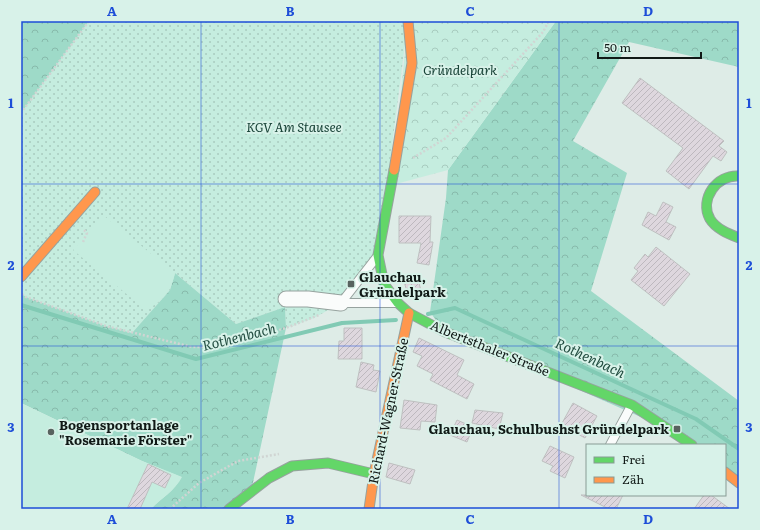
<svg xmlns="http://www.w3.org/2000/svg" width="760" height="530" viewBox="0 0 760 530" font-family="Literata,serif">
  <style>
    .grass { fill: url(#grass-dots) }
    .forest { fill: url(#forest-crowns) }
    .park { fill: url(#park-crowns) }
    .pitch { fill: #c5eddf }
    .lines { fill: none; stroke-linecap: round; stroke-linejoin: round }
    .stream { stroke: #81cab4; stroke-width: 4 }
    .building { fill: url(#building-hatch); stroke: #bec0c0 }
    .lane-casing { stroke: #96a29e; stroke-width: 10 }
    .street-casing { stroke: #96a29e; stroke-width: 17 }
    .fast-casing { stroke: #96a29e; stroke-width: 11 }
    .slow-casing { stroke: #96a29e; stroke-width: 11 }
    .path { stroke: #d0d5d3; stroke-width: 2.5; stroke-dasharray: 2 2; stroke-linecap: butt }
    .lane { stroke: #fafcfb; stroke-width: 8 }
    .street { stroke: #fafcfb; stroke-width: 15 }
    .fast { stroke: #63d668; stroke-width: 9 }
    .slow { stroke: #ff974d; stroke-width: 9 }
    .grid { fill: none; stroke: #1d4ed8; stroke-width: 1; stroke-opacity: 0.55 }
    .poi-dot { fill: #58635f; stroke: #d8f2e9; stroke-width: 1.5 }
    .labels { text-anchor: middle; stroke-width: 4; stroke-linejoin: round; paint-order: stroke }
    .park-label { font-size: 13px; font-style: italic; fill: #184337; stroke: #d8f2e9 }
    .poi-label { font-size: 13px; font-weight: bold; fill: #101916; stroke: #d8f2e9; text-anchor: start }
    .street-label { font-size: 13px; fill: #101916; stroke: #d8f2e9 }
    .water-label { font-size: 14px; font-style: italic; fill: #224d40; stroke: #d8f2e9 }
    .neatline { fill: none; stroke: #1d4ed8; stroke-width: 1.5 }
    .grid-label { font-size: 13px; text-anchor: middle; font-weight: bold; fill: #1d4ed8 }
  </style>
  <defs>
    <pattern id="grass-dots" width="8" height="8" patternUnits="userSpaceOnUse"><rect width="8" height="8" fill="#c5eddf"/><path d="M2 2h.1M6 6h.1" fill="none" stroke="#a8cbbf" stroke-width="1.8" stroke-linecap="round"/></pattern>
    <pattern id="forest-crowns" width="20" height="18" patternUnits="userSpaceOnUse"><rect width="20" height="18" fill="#9edac8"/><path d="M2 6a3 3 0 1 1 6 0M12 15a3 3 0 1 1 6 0" fill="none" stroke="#87baab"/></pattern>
    <pattern id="park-crowns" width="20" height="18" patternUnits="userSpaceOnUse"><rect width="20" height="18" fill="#c5eddf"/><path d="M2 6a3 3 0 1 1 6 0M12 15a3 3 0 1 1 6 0" fill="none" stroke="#a8cbbf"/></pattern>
    <pattern id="building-hatch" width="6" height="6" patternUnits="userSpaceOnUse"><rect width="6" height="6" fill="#ded7de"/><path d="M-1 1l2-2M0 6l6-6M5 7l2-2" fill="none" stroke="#bdb8be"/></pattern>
  </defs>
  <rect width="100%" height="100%" fill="#deece7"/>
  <polygon class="grass" points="89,21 408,21 378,255 341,303 314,318 286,328 285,307 236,324 175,273 170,290 132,333 106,326 26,297 21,293 21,113"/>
  <g class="forest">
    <polygon points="21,21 89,21 21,113"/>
    <polygon points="556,21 739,21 739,67 629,42 573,141 627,173 591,291 739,401 739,483 725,472 725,445 692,445 677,433 443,330 430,312 446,198 448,170"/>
    <path d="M175,273L236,324L285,307L286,328L251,492L229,509H151C161,498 175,491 181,477L142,461L21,403V293L26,297L106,326L132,333L170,290Z"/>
  </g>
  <polygon class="park" points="408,21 556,21 448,170 392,185"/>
  <g class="pitch">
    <path d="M103,215L175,273C171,292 163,301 146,310L73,250Z"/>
    <path d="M21,403L142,461L182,477C175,491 161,498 151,509H21Z"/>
  </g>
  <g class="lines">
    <g class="stream">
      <polyline points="21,305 196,359 342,323 396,320"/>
      <polyline points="428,314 455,308 696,419 739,449"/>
    </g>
  </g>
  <g class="building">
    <polygon points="640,78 724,141 719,146 727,152 721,161 713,156 689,189 666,171 683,148 622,103"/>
    <polygon points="663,202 673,207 666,222 676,227 669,240 642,225 648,212 656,216"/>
    <polygon points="399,216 431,216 430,242 433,242 429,265 417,263 421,243 399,243"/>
    <polygon points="656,247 690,274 664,306 631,280 638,271 634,268 645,254 648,257"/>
    <polygon points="417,275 422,295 410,298 408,295 403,278"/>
    <polygon points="344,328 362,328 362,359 338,359 339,341 344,341"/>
    <polygon points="419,338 464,360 457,375 474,384 467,399 430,380 433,374 417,366 422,356 413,352"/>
    <polygon points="361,362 374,365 373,370 380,371 376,392 356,387"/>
    <polygon points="404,400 437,405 435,422 421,421 420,430 400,428"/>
    <polygon points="573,403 597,416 585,438 561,425"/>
    <polygon points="475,410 503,413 499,429 472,423"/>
    <polygon points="457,420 473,427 467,442 450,435"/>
    <polygon points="550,446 574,457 565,478 550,471 553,466 542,461"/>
    <polygon points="389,463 415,470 410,484 386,477"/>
    <polygon points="148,464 171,475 165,488 152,482 140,509 127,509"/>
    <polygon points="581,495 623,495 616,509 609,509"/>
    <polygon points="704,495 711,495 730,509 694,509"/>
  </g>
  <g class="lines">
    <g class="lane-casing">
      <g id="lane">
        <polyline points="341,303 376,258"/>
        <polyline points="341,303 396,303"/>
        <polyline points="610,445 631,406"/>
      </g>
    </g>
    <g class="street-casing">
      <polyline id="street" points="286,299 308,299 341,303"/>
    </g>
    <g class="fast-casing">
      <g id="fast">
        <polyline points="394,170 378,255 384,284 398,303 409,313 445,332 632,405 692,445"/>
        <path d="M739,176C717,174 699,199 710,219C716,229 729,234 739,238"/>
        <polyline points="229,509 269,478 292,466 328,463 374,474"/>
      </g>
    </g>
    <g class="slow-casing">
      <g id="slow">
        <polyline points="394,170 412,63 408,21"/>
        <polyline points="21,277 95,192"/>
        <polyline points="725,472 739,483"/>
        <polyline points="369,509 374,474 409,313"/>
      </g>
    </g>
    <g class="path">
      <polyline points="21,113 89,21"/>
      <polyline points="413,158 446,138 543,32 549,21"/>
      <polyline points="83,242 87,233 84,230"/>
      <polyline points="22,294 26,297 106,326 192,347 216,347 286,328 319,315"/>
      <polyline points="170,509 199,483 238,461 279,454"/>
    </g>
    <use href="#lane" class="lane"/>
    <use href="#street" class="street"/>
    <use href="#fast" class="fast"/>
    <use href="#slow" class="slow"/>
  </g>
  <path class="grid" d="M201,21V509M380,21V509M559,21V509M21,184H739M21,346H739"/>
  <g class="poi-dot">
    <rect x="347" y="280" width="8" height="8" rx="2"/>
    <rect x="673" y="425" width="8" height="8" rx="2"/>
    <circle cx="51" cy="432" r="4"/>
  </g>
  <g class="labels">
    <g class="park-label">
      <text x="460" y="75">Gründelpark</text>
      <text x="294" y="132">KGV Am Stausee</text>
    </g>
    <g class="poi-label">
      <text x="359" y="282">Glauchau,<tspan x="359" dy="15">Gründelpark</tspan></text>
      <text x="59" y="430">Bogensportanlage<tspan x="59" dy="15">"Rosemarie Förster"</tspan></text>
      <text x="669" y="434" text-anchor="end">Glauchau, Schulbushst Gründelpark</text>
    </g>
    <g class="street-label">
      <text transform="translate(490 348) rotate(22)" y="5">Albertsthaler Straße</text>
      <text transform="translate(388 411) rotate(-78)" y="5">Richard-Wagner-Straße</text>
    </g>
    <g class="water-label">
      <text transform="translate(239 337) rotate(-14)" y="5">Rothenbach</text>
      <text transform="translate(590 358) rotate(25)" y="5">Rothenbach</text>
    </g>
  </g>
  <rect width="760" height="530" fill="none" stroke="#d8f2e9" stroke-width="44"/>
  <rect x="586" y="444" width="140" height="52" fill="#d8f2e9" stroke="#889b95"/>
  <rect x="594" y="457" width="20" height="6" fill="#63d668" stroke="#889b95"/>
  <text x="622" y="464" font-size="12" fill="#101916">Frei</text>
  <rect x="594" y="477" width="20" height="6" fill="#ff974d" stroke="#889b95"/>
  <text x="622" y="484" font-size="12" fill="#101916">Zäh</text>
  <path d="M598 52v6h103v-6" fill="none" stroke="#101916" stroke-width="2"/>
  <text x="604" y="52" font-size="12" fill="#101916" stroke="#d8f2e9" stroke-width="3" paint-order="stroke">50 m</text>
  <rect x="22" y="22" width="716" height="486" class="neatline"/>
  <g class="grid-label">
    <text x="112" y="16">A</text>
    <text x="290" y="16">B</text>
    <text x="470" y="16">C</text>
    <text x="648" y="16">D</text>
    <text x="11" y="108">1</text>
    <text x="749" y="108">1</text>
    <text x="11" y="270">2</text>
    <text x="749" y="270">2</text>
    <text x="11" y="432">3</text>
    <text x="749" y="432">3</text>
    <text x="112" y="524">A</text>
    <text x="290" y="524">B</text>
    <text x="470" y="524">C</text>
    <text x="648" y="524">D</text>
  </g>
</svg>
